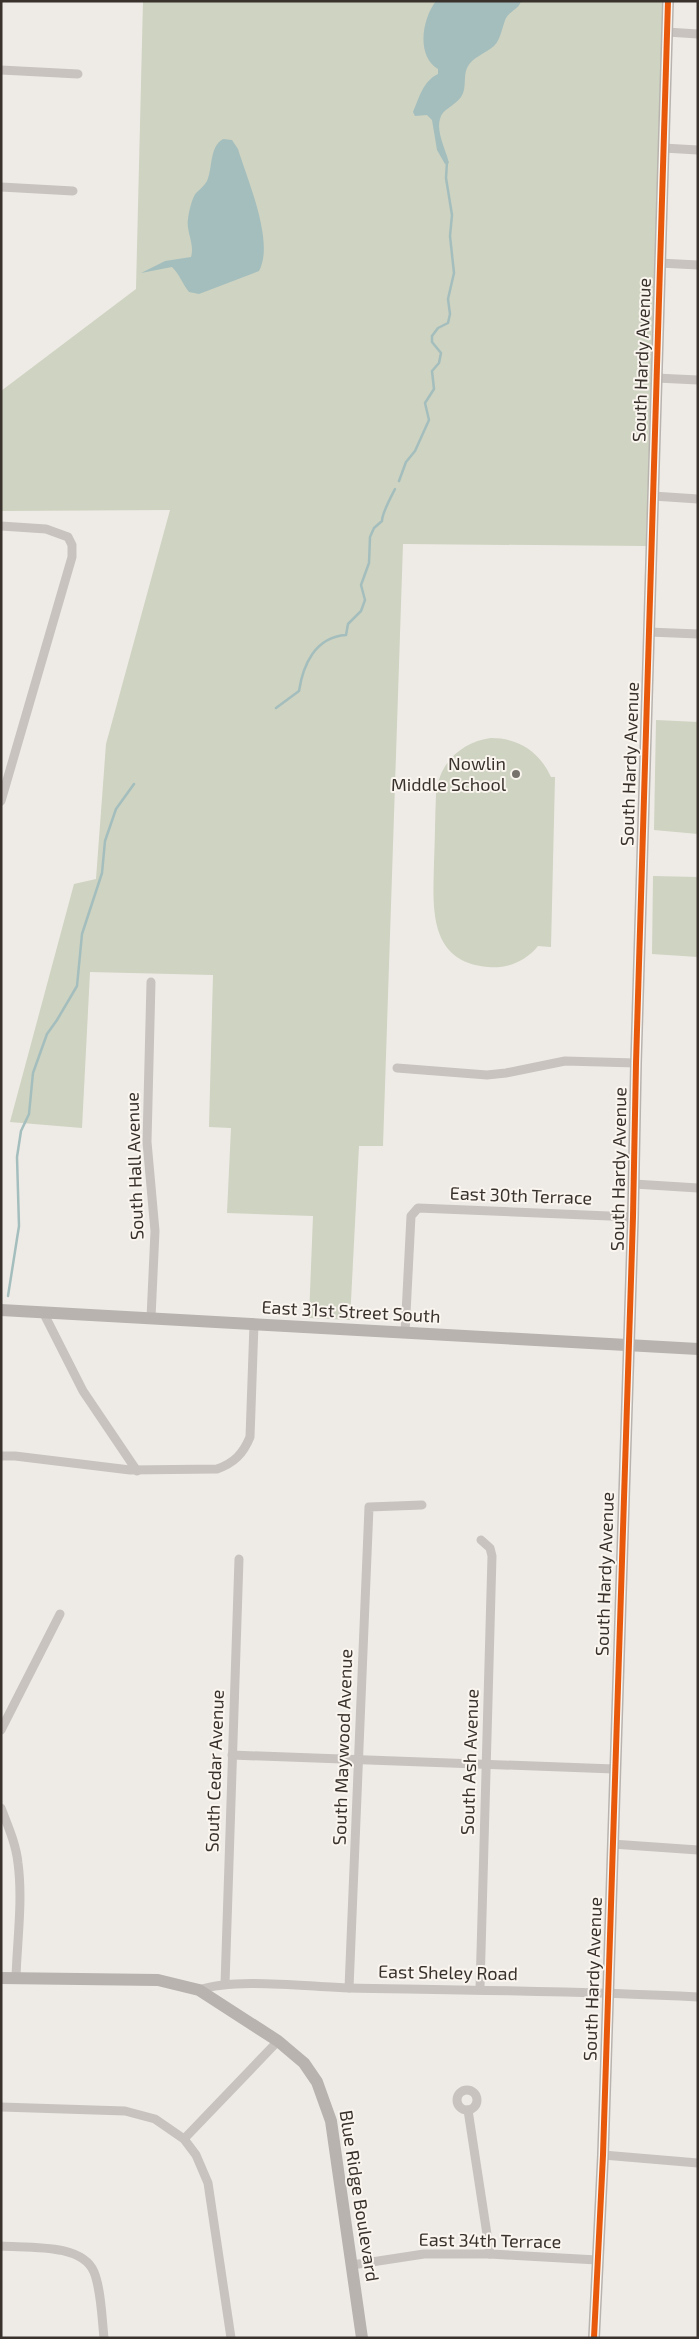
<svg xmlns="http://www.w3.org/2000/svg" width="699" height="2339" viewBox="0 0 699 2339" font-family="'Exo 2',sans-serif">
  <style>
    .green { fill: #cfd3c1 }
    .water { fill: #a4bebe }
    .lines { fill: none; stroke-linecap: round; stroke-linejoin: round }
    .stream { stroke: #a4bebe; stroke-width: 2.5 }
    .street { stroke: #c8c3bf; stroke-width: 9 }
    .secondary { stroke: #b8b3af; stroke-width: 12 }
    .cycleway-casing { stroke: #faf5ef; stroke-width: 9 }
    .cycleway { stroke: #e8590c; stroke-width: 6 }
    .poi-dot { fill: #78726d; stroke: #faf5ef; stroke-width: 2 }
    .labels { text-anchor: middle; stroke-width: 4; stroke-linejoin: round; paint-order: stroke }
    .street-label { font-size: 18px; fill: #39312c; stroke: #faf5ef }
    .poi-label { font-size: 18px; fill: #39312c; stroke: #faf5ef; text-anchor: end }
  </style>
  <rect width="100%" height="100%" fill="#eeebe6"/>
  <g class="green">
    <polygon points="143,1 663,1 646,546 403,544 383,1146 359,1146 350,1320 309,1318 313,1216 227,1213 231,1128 209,1127 213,975 90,972 82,1128 10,1122 74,884 96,879 106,744 170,510 1,511 1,391 136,289"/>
    <polygon points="656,720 698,722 698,834 654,830"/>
    <path d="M491,738C518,738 539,751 551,777H555L551,947L538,946C526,961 507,969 488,967C428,962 433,907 434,863C435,840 435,817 436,795C438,764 461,742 491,738Z"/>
    <polygon points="653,876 698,877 698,957 652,954"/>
  </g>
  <g class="water">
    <path d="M436,1H521C519,9 510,11 506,18C502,27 501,39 494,46C485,54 472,57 467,68C463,77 467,89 461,97C455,106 442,109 440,119C436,132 446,150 449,163L445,164L437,150L432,120L427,115L415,116L413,112C419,98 423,81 438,74V69C416,56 422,19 436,1Z"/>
    <path d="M223,139L232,140L238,149C247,179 275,242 259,271L199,294L189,292C182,283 180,275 172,267L141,273L165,261L191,257C195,244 186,232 188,219C189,211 192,198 196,193C200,189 204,186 207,181C213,168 209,147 223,139Z"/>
  </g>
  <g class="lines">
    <g class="stream">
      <polyline points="399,481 406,462 415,451 429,420 425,403 434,389 432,371 439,363 441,353 432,342 432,336 438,328 448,323 450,314 448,299 454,273 450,236 452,215 446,178 447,162"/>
      <path d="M276,708L299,691C303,665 315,637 346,635L348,624L361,611L365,600L361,585L369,563L370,537L374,528L382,521C382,513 391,497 395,489"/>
      <polyline points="8,1296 19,1226 17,1157 21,1131 29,1114 33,1073 47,1034 57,1020 77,986 82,934 102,873 105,841 116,809 134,784"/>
    </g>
    <g class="street">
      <polyline points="667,32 698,34"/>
      <polyline points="1,70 78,74"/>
      <polyline points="663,148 698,150"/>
      <polyline points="1,187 73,191"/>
      <polyline points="659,263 698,265"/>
      <polyline points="656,378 698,380"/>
      <polyline points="653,496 698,499"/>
      <polyline points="1,526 46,529 68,537 72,545 72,557 1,801"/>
      <polyline points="649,632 698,634"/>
      <polyline points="151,982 147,1142 155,1231 151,1318"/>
      <polyline points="397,1068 487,1075 506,1073 565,1061 636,1063"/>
      <polyline points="634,1184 698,1188"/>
      <polyline points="43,1312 83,1391 137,1471"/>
      <polyline points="405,1333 411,1216 418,1208 633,1217"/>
      <path d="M1,1456H15L130,1470L217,1469C234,1463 243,1454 250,1437L254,1324"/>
      <polyline points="1,1730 60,1614"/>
      <polyline points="232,1755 614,1769"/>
      <path d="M1,1808C8,1826 16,1844 18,1863C23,1901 17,1941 16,1978"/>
      <polyline points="612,1844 698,1850"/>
      <polyline points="225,1984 239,1559"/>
      <polyline points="349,1988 369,1507 422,1505"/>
      <polyline points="480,1988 492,1556 490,1548 481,1540"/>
      <path d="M199,1990C235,1977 309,1987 349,1988C466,1990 582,1991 698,1997"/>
      <circle cx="467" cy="2100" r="10"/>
      <polyline points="1,2107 125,2111 155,2119 184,2139 196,2155 208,2183 231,2338"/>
      <polyline points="468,2110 490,2254"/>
      <polyline points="184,2139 278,2041"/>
      <polyline points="603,2155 698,2163"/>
      <path d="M1,2246C28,2248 82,2243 94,2272C101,2289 102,2319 104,2338"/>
      <polyline points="352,2265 424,2254 490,2254 597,2260"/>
    </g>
    <g class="secondary">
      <polyline points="1,1310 698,1349"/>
      <polyline points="1,1978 158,1980 199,1990 278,2041 304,2063 317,2082 331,2121 362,2338"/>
      <polyline points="594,2338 603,2155 633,1217 636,1063 668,1"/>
    </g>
    <g class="cycleway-casing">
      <polyline id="cycleway" points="594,2338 603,2155 633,1217 636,1063 668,1"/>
    </g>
    <use href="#cycleway" class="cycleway"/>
  </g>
  <circle class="poi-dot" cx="516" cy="774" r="5"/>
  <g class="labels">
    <g class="street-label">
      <text transform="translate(642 360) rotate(-88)" y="6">South Hardy Avenue</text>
      <text transform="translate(630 764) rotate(-88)" y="6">South Hardy Avenue</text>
      <text transform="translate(135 1166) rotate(-92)" y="6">South Hall Avenue</text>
      <text transform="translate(619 1169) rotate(-89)" y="6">South Hardy Avenue</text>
      <text transform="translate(521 1196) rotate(2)" y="6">East 30th Terrace</text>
      <text transform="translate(351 1312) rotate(3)" y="6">East 31st Street South</text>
      <text transform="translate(605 1574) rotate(-88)" y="6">South Hardy Avenue</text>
      <text transform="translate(343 1747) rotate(-88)" y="6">South Maywood Avenue</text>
      <text transform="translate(470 1762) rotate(-88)" y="6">South Ash Avenue</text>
      <text transform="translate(215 1771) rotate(-88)" y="6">South Cedar Avenue</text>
      <text transform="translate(448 1973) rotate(1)" y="6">East Sheley Road</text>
      <text transform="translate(593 1979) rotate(-88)" y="6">South Hardy Avenue</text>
      <text transform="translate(359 2196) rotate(81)" y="6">Blue Ridge Boulevard</text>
      <text transform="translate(490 2241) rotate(1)" y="6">East 34th Terrace</text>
    </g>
    <g class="poi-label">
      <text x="506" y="770">Nowlin<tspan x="506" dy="21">Middle School</tspan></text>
    </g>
  </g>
  <rect width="699" height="2339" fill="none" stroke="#39312c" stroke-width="5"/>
</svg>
